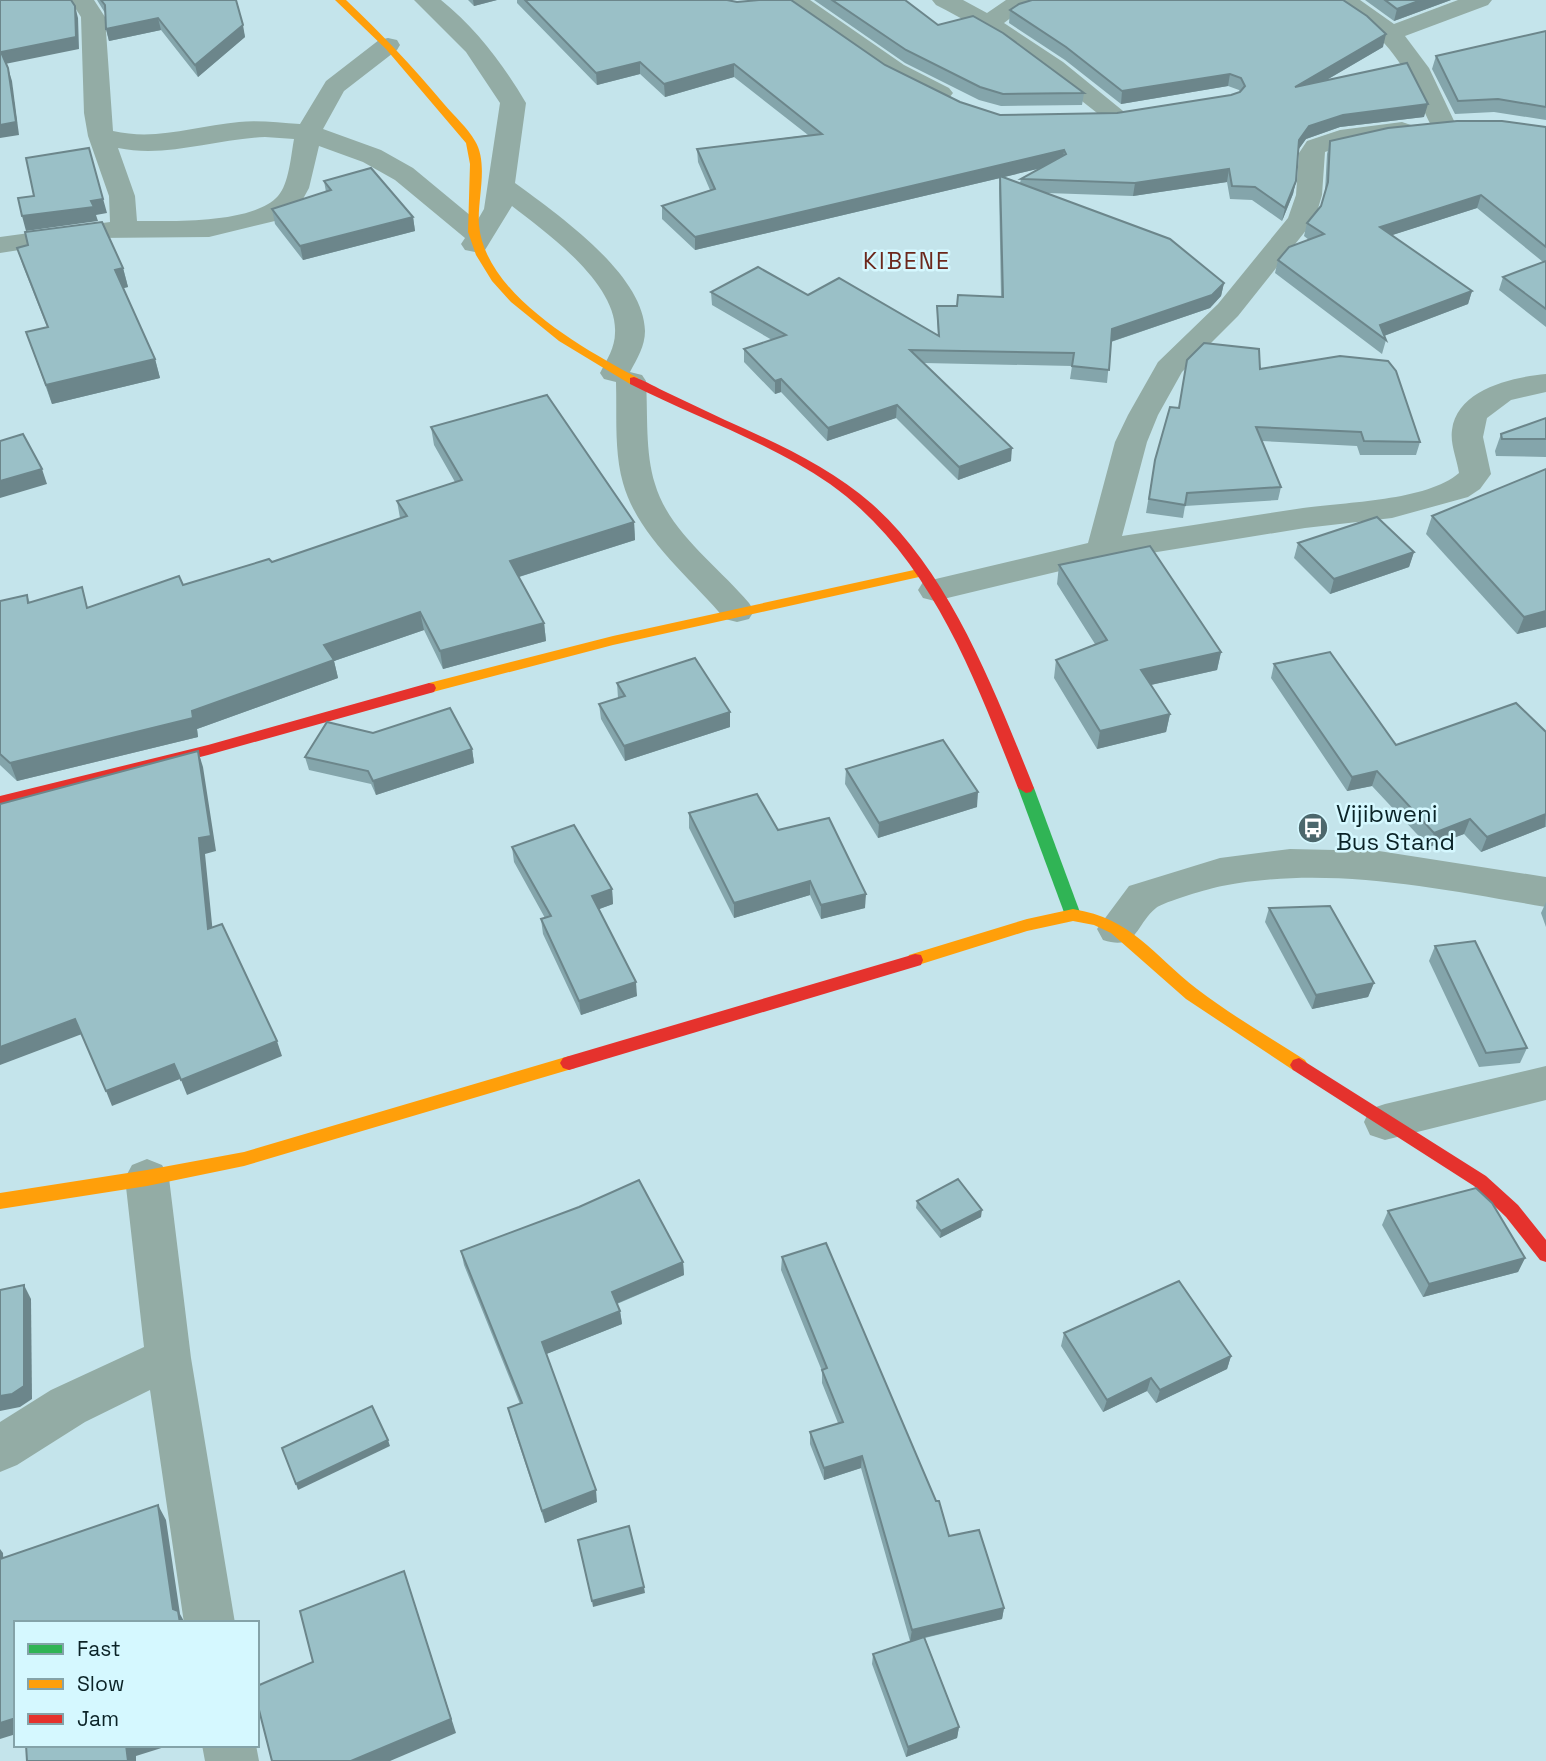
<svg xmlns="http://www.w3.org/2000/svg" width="1546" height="1761" viewBox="0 0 1546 1761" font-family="'Space Grotesk',sans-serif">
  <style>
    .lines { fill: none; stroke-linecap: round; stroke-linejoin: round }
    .street { fill: #93aca5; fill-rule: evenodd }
    .fast { fill: #30b455; fill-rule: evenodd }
    .slow { fill: #ff9f0a; fill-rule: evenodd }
    .jam { fill: #e5322d; fill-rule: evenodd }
    .wall { fill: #84a5ab; fill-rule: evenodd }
    .shaded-wall { fill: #6c868b }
    .building { fill: #9ac0c7; stroke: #6c868b; stroke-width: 2 }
    .labels { text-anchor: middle; stroke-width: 5; stroke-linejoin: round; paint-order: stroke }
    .far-quarter-label { font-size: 23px; letter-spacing: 2px; fill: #6c281d; stroke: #d5f8ff }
    .poi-label { font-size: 24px; fill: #0b2327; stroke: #d5f8ff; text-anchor: start }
  </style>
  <rect width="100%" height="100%" fill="#c4e4eb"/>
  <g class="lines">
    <g class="street">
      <path d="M70,0H94L105,17L113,131C157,141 195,126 239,122C259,120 280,123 300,124L326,81L379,40L388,38L397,40L400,45L397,50L344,91L323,129L381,150L413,168L477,221L484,209L500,103L466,52L414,0H441C476,28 503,64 526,103L515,183C557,214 644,274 645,331C645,346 637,359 630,372L642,375L646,381C648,415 645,452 655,484C669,532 718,566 749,603L754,611L749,619L737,622L725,619C690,577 638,537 623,483C614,451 617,415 616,382L604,379L600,373C607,360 615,347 615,333C618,284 547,233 512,206L485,250L475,252L465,250L461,244L465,238L395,180L363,162L319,146L309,188L298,208L279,220L209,237L97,238L0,253V237L110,222L109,196L88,136L84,113L81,17ZM265,137L294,139C291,155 289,184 278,196C253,224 172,221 137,221L135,196L118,148C167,158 216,139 265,137Z"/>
      <polygon points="782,0 810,0 904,65 949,88 953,93 949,98 940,101 931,98 886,75"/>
      <path d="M932,0H963L987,13L1006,0H1034L1004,23L1063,62L1128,115L1124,120L1115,123L1106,120C1052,77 998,36 936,5Z"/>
      <path d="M1330,0H1360L1394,24L1458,0H1492L1488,5L1405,36L1429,68L1456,125L1452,130L1443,133L1434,130C1425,117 1421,100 1413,86C1395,49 1369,24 1334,5Z"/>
      <path d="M1402,122L1411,125L1415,130L1411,135L1345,145L1325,152L1322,195L1315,219L1238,316L1182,372L1158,415L1147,442L1122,536C1182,527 1243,517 1303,508C1345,502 1427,501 1459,473C1457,459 1450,444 1452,430C1457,389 1513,377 1546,374V392L1511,400L1487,418L1483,437L1491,474L1480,489L1468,497L1392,518L1305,528L1102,561L935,601L923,598L918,590L923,582L1088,543L1115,442L1128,415L1158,362L1218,304L1288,218L1296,195L1299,153L1307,141L1340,130Z"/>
      <path d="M1290,849L1379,851L1546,877V907C1438,889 1331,865 1222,886C1211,888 1163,902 1156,908C1135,925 1138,951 1103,940L1097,929L1129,886L1220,858Z"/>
      <polygon points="1546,1066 1546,1100 1385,1140 1370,1135 1364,1122 1370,1109 1385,1104"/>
      <polygon points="147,1159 162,1165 169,1178 191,1358 235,1623 184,1623 150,1390 85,1422 17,1465 0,1472 0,1422 51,1390 144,1347 125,1178 132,1165"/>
      <polygon points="202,1745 256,1745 259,1761 205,1761"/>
    </g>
    <polygon class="fast" points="1026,783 1034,788 1081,915 1079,919 1067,919 1065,915 1018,788"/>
    <g class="slow">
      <path d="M335,0H346C381,33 413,67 444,104C454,116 468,128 475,141C489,164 477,199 479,225C485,294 583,349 638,378V384H630L559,341L511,302L492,281L476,255L468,232L470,164L466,143L386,49Z"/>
      <polygon points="923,568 930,572 928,575 613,645 429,693 422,688 429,683 613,636"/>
      <path d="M1073,909C1133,919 1152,954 1197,989C1231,1015 1269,1037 1305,1060L1308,1065L1305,1070L1299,1072L1293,1070L1186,999L1111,933L1094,925L1073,921L1027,931L915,966L909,965L907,960L909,955L1027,919Z"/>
      <polygon points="569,1056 575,1058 578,1063 575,1068 244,1166 147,1186 0,1209 0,1193 147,1170 244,1152"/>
    </g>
    <g class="jam">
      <path d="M634,377C646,381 657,388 668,393C687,402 706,411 725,420C777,443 830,467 872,504C951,574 995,692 1034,788L1031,792L1026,793L1018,788C975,678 930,555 830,484C769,442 695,417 630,384V378Z"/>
      <polygon points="429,683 434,684 436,688 434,692 208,755 0,808 0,796 208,745"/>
      <polygon points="915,954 921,955 923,960 921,965 569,1070 563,1068 560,1063 563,1058 569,1056"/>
      <polygon points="1299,1058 1486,1176 1518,1205 1546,1240 1546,1262 1540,1260 1506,1217 1474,1186 1293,1070 1290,1065 1293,1060"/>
    </g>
  </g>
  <g class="wall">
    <polygon points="97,0 236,0 245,37 198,77 161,30 109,41 106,29 105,13"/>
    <polygon points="468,0 497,0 474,6"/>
    <path d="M517,0H727L885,65L960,102L1000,115L1117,113L1231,95L1240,92L1239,90L1228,86L1121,104L1065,60L1009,23L1010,10L1383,47L1325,81L1424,117L1340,127L1306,139L1298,150L1296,181L1293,194L1282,221L1252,200L1230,199L1227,182L1133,196L1047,193L1224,283L1221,296L1210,308L1111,342L1107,383L1070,379L1072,366L924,363L1011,461L958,480L896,418L827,441L781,392L775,394L744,362V349L772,340L712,305L711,292L808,295L938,335L937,318V306H957L1001,297L999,188L1000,178L695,250L662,219V206L710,190L698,162L697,149L808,135L734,77L665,97L640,74L597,85L517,3ZM1041,168L1021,179L1020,183L1004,177Z"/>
    <polygon points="814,0 905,0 938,25 1084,93 1082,105 1001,106 979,100 905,63"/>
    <polygon points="1365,0 1451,0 1394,21"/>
    <polygon points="1546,31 1546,120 1494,112 1455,114 1432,69 1436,56"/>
    <polygon points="1546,127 1546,327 1499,290 1503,277 1543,262 1477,208 1392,235 1472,291 1468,304 1384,336 1386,340 1382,354 1275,273 1278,260 1309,240 1304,236 1307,223 1321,206 1325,192 1327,154 1330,141"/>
    <polygon points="324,181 413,217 415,231 303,260 275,224 272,209 326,192"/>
    <polygon points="17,248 123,268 128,287 123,288 155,359 160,378 52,404 26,332 47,327 23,266"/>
    <polygon points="1260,369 1420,442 1416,455 1360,455 1357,446 1262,441 1281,487 1278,500 1185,506 1183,518 1146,513 1155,460 1178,408"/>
    <polygon points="1546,418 1546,457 1496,456 1495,451 1501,434"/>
    <polygon points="431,427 634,522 635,540 519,577 544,623 546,641 443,669 424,630 334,661 338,678 197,729 198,737 17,781 0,765 0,601 27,595 30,603 89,607 183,585 272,562 400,518 397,501 455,482 434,445"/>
    <polygon points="1432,516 1546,627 1517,634 1426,534"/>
    <polygon points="1298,543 1414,552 1409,567 1330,594 1294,558"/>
    <polygon points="1059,565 1221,652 1217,670 1151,685 1170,714 1166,732 1097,749 1054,678 1056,660 1095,644 1057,584"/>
    <polygon points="1274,664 1396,745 1546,732 1546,827 1545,827 1481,852 1464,834 1429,847 1372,786 1347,791 1271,678"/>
    <polygon points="617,683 730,727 625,761 601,719 599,704 618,698"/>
    <polygon points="373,733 472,749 474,763 376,795 371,784 309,770 305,757"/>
    <polygon points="846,769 977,807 878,838 845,784"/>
    <polygon points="689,813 778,830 865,908 821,919 810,895 734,918 689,828"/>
    <polygon points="512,847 612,889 613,904 599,909 637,996 581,1015 543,934 541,919 545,918 514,862"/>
    <polygon points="1546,902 1546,927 1541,913"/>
    <polygon points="1269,908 1374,983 1368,997 1312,1009 1265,922"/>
    <polygon points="1435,946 1527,1048 1520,1063 1479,1067 1429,961"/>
    <polygon points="917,1201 981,1217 940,1238 916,1208"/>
    <polygon points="1388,1211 1525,1258 1518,1272 1423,1297 1382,1225"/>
    <polygon points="461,1251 683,1262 684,1275 617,1304 620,1311 622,1324 546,1354 597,1502 545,1523 511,1420 508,1408 520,1404 464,1265"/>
    <polygon points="782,1257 949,1536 1004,1608 1002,1619 925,1638 959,1727 957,1738 906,1757 872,1664 873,1654 910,1641 861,1468 824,1480 810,1444 810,1432 838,1423 822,1383 822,1371 781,1270"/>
    <polygon points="1064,1333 1231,1356 1227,1369 1156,1403 1147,1391 1103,1412 1061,1346"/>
  </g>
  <g class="shaded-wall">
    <polygon points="473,0 497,0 474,6"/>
    <polygon points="1421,0 1451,0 1394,21 1397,9"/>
    <polygon points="75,6 78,18 79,49 5,64 1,52"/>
    <polygon points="158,18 161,30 109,41 106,29"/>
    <polygon points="243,25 245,37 198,77 195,65"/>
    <polygon points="1386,34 1383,47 1292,100 1295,87"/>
    <polygon points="640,62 640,74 597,85 596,73"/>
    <polygon points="734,64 734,77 665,97 664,84"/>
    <polygon points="8,68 12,81 19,135 0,138 0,125"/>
    <polygon points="1230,74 1228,86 1121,104 1122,91"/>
    <polygon points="1428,104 1424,117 1340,127 1306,139 1296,153 1299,140 1309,126 1343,115"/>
    <polygon points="89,148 107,213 96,215 98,221 26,231 22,216 91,201"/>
    <polygon points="1064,150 1063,163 695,250 695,237"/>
    <polygon points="1229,169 1227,182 1133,196 1135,183"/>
    <polygon points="1296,181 1293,194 1282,221 1285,208"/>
    <polygon points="1481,195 1477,208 1377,240 1380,227"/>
    <polygon points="413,217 415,231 303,260 300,246"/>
    <polygon points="123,268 128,287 120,289 115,270"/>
    <polygon points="1224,283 1221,296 1210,308 1110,342 1112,329"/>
    <polygon points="1472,291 1468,304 1381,337 1380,325"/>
    <polygon points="155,359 160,378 52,404 46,385"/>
    <polygon points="781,379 781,392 775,394 775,381"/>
    <polygon points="897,405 896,418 827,441 828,428"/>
    <polygon points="1012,448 1011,461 958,480 959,467"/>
    <polygon points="42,469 47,484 0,498 0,481"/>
    <polygon points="634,522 635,540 512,579 510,561"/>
    <polygon points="1414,552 1409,567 1330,594 1334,579"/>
    <polygon points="1546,611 1546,627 1517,634 1524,617"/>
    <polygon points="420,612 424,630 334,661 338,678 197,729 198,737 17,781 10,763 192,711 324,645"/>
    <polygon points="544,623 546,641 443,669 440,651"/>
    <polygon points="1221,652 1217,670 1137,688 1141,670"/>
    <polygon points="730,712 730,727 625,761 624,746"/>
    <polygon points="1170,714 1166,732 1097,749 1100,731"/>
    <polygon points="472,749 474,763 376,795 373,781"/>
    <polygon points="198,751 203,767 216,851 205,854 214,944 208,929 199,838"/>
    <polygon points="1377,771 1372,786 1347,791 1352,777"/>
    <polygon points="978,792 977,807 878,838 879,823"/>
    <polygon points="1546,814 1545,827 1481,852 1487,837"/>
    <polygon points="1470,819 1464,834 1429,847 1434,833"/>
    <polygon points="810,881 810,895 734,918 734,903"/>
    <polygon points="612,889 613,904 594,911 592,896"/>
    <polygon points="866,894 865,908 821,919 821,905"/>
    <polygon points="636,982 637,996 581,1015 579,1001"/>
    <polygon points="1374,983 1368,997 1312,1009 1316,995"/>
    <polygon points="75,1019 82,1034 0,1065 0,1047"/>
    <polygon points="277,1041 282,1056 187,1095 181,1080"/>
    <polygon points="174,1064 180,1079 112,1106 106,1091"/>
    <polygon points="982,1210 981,1217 940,1238 941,1231"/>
    <polygon points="1525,1258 1518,1272 1423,1297 1429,1284"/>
    <polygon points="683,1262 684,1275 613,1305 612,1292"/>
    <polygon points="24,1285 31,1299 32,1399 20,1407 0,1411 0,1396"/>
    <polygon points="620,1311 622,1324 544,1355 542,1342"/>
    <polygon points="1231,1356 1227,1369 1156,1403 1160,1390"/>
    <polygon points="1151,1378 1147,1391 1103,1412 1107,1400"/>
    <polygon points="388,1440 390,1446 298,1490 296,1484"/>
    <polygon points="862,1456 861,1468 824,1480 824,1468"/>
    <polygon points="596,1490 597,1502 545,1523 542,1511"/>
    <polygon points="158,1505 166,1520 180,1614 185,1623 180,1623 173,1609"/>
    <polygon points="0,1549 3,1553 4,1576 0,1570"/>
    <polygon points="404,1571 456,1733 390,1761 351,1761"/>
    <polygon points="644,1587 645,1593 593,1607 592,1601"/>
    <polygon points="1004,1608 1002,1619 910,1641 912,1630"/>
    <polygon points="16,1718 16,1734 0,1739 0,1723"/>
    <polygon points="959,1727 957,1738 906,1757 908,1747"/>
    <polygon points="126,1745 171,1745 136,1756 136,1761 128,1761"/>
  </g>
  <g class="building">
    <polygon points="0,0 71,0 75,6 76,37 1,52 8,68 16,122 0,125"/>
    <polygon points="101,0 236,0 243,25 195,65 158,18 106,29 105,5"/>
    <polygon points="525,0 727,0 737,2 759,0 791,0 885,65 960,102 1000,115 1117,113 1231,95 1240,92 1245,86 1241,78 1230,74 1122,91 1066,47 1010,10 1019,4 1032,0 1343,0 1367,16 1386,34 1295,87 1407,63 1428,104 1343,115 1309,126 1299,140 1296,181 1285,208 1255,187 1232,186 1229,169 1135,183 1021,179 1066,154 1064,150 695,237 662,206 715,189 697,149 822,134 734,64 664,84 640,62 596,73"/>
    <polygon points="832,0 905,0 938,25 973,16 1003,33 1084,93 1003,94 980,87 906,50"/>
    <polygon points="1385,0 1421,0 1397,9"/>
    <polygon points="1546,31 1546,107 1498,99 1458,101 1436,56"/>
    <polygon points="1457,121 1502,121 1546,127 1546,247 1481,195 1380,227 1472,291 1380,325 1386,340 1278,260 1289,247 1324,234 1307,223 1321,206 1328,182 1330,141 1388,128"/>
    <polygon points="89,148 103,199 91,201 94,207 22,216 18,198 34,196 26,158"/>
    <polygon points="371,168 413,217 300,246 272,209 331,190 324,181"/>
    <polygon points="1000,176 1170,239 1224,283 1212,295 1112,329 1109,370 1072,366 1074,353 910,350 1012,448 959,467 897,405 828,428 781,379 775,381 744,349 786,335 711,292 758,267 808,295 839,278 939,336 937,306 957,306 958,295 1003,297"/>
    <polygon points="102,222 123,268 115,270 155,359 46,385 26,332 48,327 17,248 28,245 25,232"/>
    <polygon points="1546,261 1546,309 1503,277"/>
    <polygon points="1204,343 1259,349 1260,369 1340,356 1388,361 1396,371 1420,442 1364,441 1361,432 1256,427 1281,487 1187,493 1185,505 1149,499 1155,460 1170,407 1179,408 1187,360"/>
    <polygon points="547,395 634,522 510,561 544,623 440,651 420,612 324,645 334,660 192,711 193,718 10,763 0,754 0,601 27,595 28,603 82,587 87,608 179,576 183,585 269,559 272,562 407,516 397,501 462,480 431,427"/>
    <polygon points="1546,418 1546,439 1502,439 1501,434"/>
    <polygon points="23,434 42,469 0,481 0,441"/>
    <polygon points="1546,469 1546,611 1524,617 1432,516"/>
    <polygon points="1377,517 1414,552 1334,579 1298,543"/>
    <polygon points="1150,546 1221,652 1141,670 1170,714 1100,731 1056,660 1107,640 1059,565"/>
    <polygon points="1330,652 1396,745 1516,703 1546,732 1546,814 1487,837 1470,819 1434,833 1377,771 1352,777 1274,664"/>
    <polygon points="695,658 730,712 624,746 599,704 625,696 617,683"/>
    <polygon points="450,708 472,749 373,781 368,771 305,757 327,722 373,733"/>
    <polygon points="943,740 978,792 879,823 846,769"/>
    <polygon points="198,751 211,836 199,838 208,929 222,924 277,1041 181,1080 174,1064 106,1091 75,1019 0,1047 0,804"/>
    <polygon points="757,794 778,830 829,818 866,894 821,905 810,881 734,903 689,813"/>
    <polygon points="574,825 612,889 592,896 636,982 579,1001 541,919 551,916 512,847"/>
    <polygon points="1330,906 1374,983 1316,995 1269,908"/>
    <polygon points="1475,941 1527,1048 1486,1053 1435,946"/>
    <polygon points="958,1179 982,1210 941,1231 917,1201"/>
    <polygon points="639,1180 683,1262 612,1292 620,1311 542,1342 596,1490 542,1511 508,1408 522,1403 461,1251 579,1207"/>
    <polygon points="1476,1188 1492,1203 1525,1258 1429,1284 1388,1211"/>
    <polygon points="826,1243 936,1501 939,1501 949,1536 979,1530 1004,1608 912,1630 862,1456 824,1468 810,1432 843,1422 822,1370 827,1368 782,1257"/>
    <polygon points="1179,1281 1231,1356 1160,1390 1151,1378 1107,1400 1064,1333"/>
    <polygon points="24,1285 24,1386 12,1394 0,1396 0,1290"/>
    <polygon points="372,1406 388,1440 296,1484 282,1448"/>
    <polygon points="158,1505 173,1609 178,1611 180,1623 16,1623 16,1718 0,1723 0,1559"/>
    <polygon points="629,1526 644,1587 592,1601 578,1540"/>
    <polygon points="404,1571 451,1719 351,1761 272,1761 257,1702 257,1686 313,1662 300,1611"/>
    <polygon points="924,1637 959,1727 908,1747 873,1654"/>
    <polygon points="26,1745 126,1745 128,1761 27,1761"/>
  </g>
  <defs>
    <g id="bus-disc" transform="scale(1.575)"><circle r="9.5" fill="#4c676c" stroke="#d5f8ff"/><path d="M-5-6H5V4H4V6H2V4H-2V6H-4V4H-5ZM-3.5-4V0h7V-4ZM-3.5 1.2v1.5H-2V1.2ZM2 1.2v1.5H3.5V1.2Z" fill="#fff"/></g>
  </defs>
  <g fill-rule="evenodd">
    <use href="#bus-disc" x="1313" y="828"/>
  </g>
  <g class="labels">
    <g class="far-quarter-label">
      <text x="907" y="269">KIBENE</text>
    </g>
    <g class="poi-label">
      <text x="1336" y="822">Vijibweni<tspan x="1336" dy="28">Bus Stand</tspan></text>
    </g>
  </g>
  <rect x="14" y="1621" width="245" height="126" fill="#d5f8ff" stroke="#84a3a9" stroke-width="2"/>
  <rect x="28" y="1644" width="35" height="10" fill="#30b455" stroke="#84a3a9" stroke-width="2"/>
  <text x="77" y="1656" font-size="21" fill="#0b2327">Fast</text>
  <rect x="28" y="1679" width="35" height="10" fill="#ff9f0a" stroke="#84a3a9" stroke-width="2"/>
  <text x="77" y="1691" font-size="21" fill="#0b2327">Slow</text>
  <rect x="28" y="1714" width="35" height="10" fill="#e5322d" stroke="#84a3a9" stroke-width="2"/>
  <text x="77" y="1726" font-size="21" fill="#0b2327">Jam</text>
</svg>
